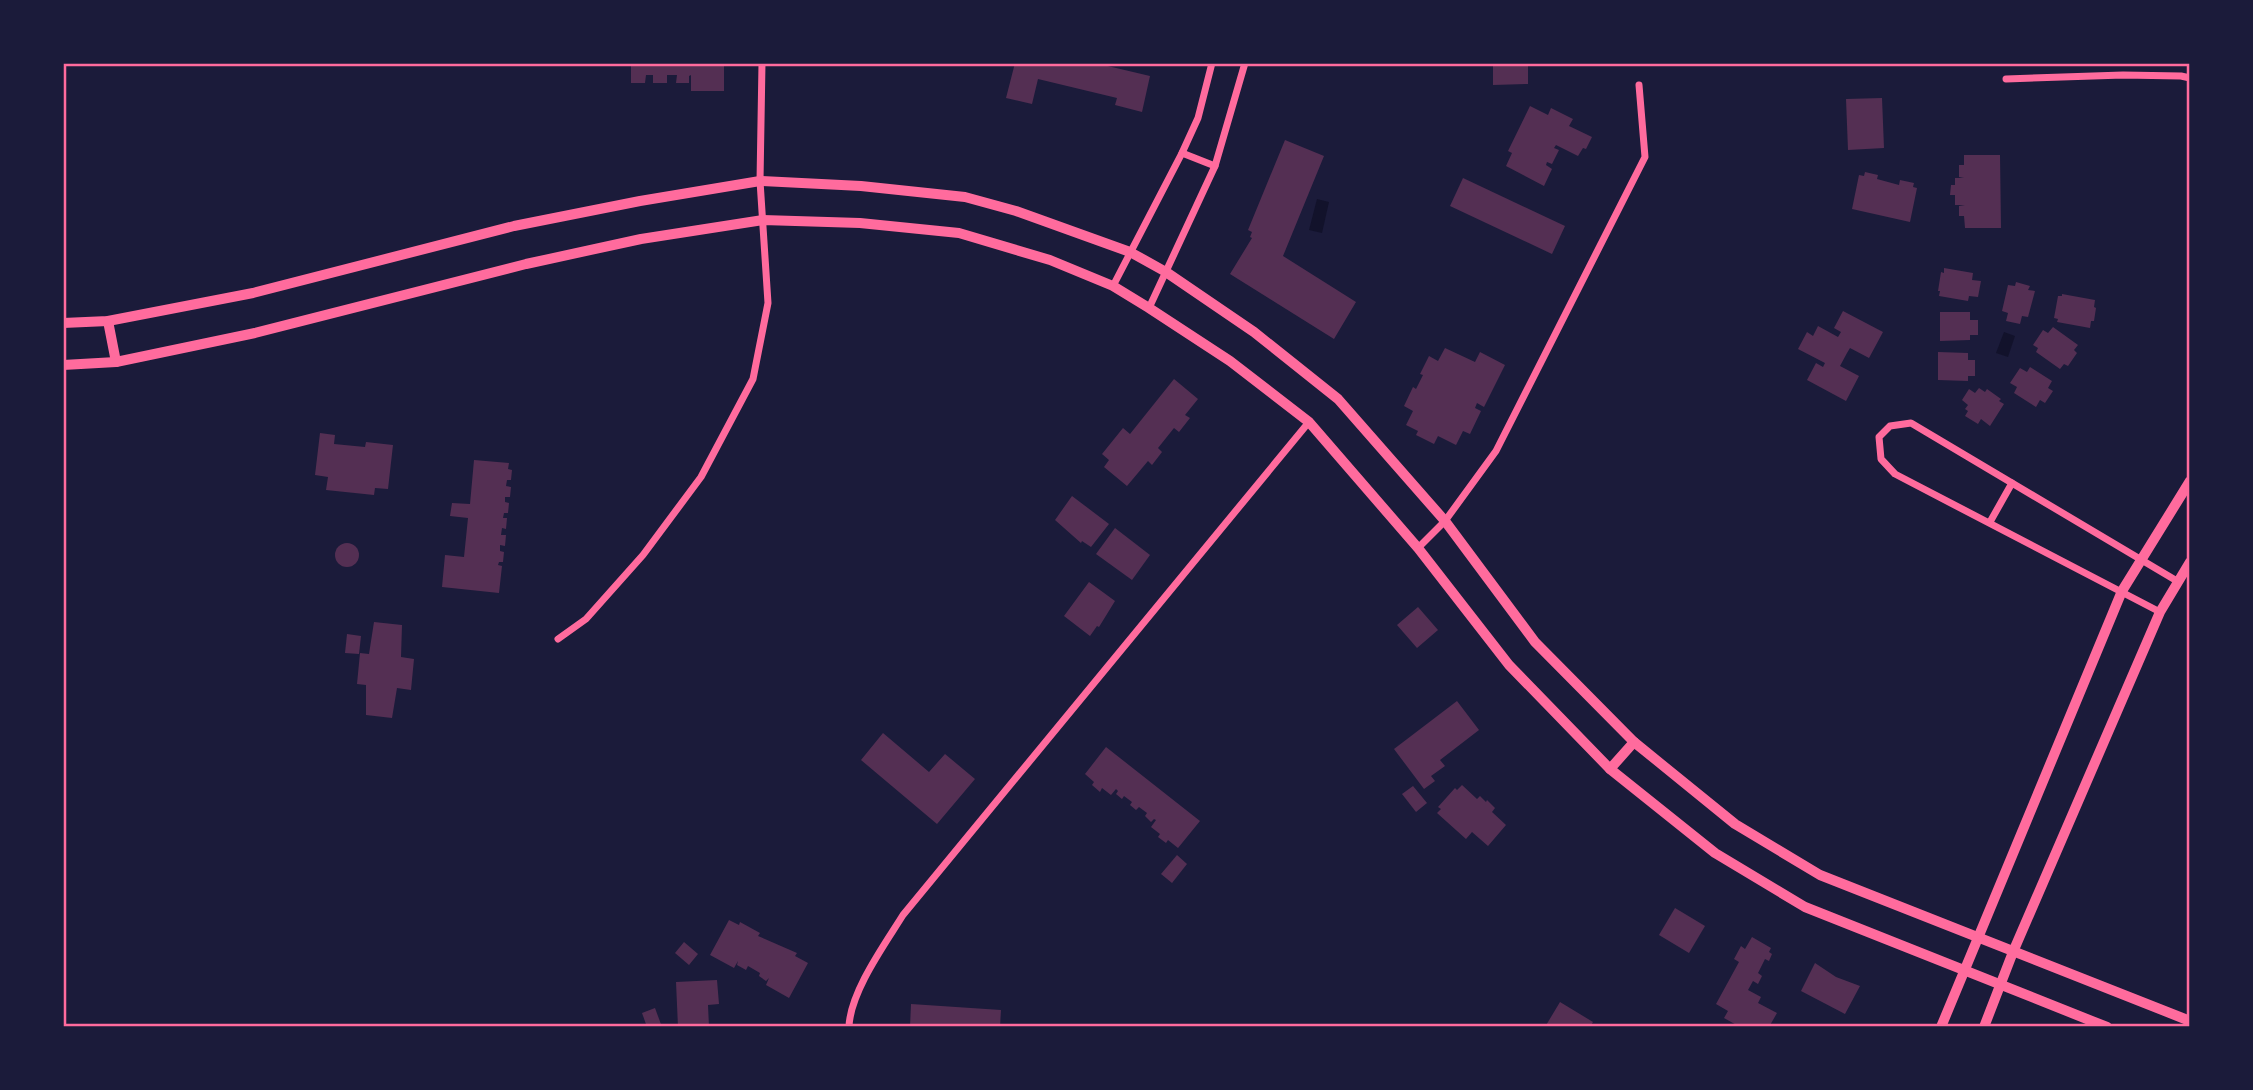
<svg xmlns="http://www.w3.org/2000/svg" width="2253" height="1090" viewBox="0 0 2253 1090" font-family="Cabin,sans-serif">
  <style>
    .water { fill: #12122b }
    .building { fill: #542f53 }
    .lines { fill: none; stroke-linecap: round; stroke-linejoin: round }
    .minor { stroke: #ff6b9d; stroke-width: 7 }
    .tertiary { stroke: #ff6b9d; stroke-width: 10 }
    .neatline { fill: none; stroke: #ff6b9d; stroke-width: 2.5 }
  </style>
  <rect width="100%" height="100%" fill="#1b1b3a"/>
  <g class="water">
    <polygon points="1317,199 1329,202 1322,233 1309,230"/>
    <polygon points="2004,332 2015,336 2008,357 1996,353"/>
  </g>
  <g class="building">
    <polygon points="631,63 724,63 724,91 691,91 691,75 689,76 689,83 676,83 677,75 667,75 667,83 653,83 653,75 646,75 645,83 631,83"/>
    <polygon points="1015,63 1095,63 1150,76 1142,112 1115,105 1117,98 1038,79 1032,104 1006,98"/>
    <polygon points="1493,63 1528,63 1528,84 1493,85"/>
    <polygon points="1848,63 1900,63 1901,65 1848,66"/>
    <polygon points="1882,98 1884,148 1848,150 1846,99"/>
    <polygon points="1530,106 1548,115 1551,108 1573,119 1569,126 1592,137 1586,149 1583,148 1578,156 1556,145 1554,148 1559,150 1552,164 1547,162 1546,165 1552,169 1544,186 1506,166 1512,153 1508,151"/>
    <polygon points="1285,140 1324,156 1283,256 1356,302 1334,339 1230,274 1252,238 1250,237 1252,232 1248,230"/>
    <polygon points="1964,155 2000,155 2001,228 1965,228 1964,216 1959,216 1959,206 1965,205 1955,205 1955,195 1950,195 1951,185 1955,185 1955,178 1964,178 1959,177 1959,165 1964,165"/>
    <polygon points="1865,172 1878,175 1877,179 1899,185 1900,180 1914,183 1913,187 1917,188 1910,222 1852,209 1859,175 1864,176"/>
    <polygon points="1463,178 1565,226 1552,254 1450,206"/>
    <polygon points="1944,268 1973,273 1972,280 1981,281 1978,297 1969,296 1968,301 1939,296 1940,291 1938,291 1941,272 1944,273"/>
    <polygon points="2016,282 2030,286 2028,290 2035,291 2028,317 2022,316 2020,324 2006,321 2008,313 2002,311 2008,285 2015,286"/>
    <polygon points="2062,294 2095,300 2094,307 2096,308 2094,321 2091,321 2090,328 2057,322 2058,319 2054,318 2058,296 2062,296"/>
    <polygon points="1843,311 1883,332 1869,358 1850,348 1847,353 1840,366 1859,376 1846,401 1807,380 1816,363 1823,367 1825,363 1798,349 1807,332 1813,336 1818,326 1838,337 1841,332 1834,328"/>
    <polygon points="1940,312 1970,312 1970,320 1978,320 1978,335 1970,335 1970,340 1940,341"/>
    <polygon points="2053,327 2078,345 2074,350 2077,353 2068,366 2064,364 2060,369 2036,352 2038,348 2033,345 2043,330 2048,333"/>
    <polygon points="1445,348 1475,362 1480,352 1505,365 1484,407 1477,403 1475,408 1481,411 1470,434 1463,431 1456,445 1438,436 1434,444 1416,435 1418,431 1406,425 1413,411 1404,406 1413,387 1416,389 1423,375 1420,374 1429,356 1438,361"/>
    <polygon points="1938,352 1968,353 1968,360 1975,360 1975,376 1968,376 1968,381 1938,380"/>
    <polygon points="2030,367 2052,381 2048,388 2053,391 2045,403 2040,400 2036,407 2014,393 2017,387 2010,383 2020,368 2027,372"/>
    <polygon points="1174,379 1198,399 1185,415 1190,418 1179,432 1174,428 1158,448 1162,452 1152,465 1148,461 1127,486 1104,467 1109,460 1102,454 1123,428 1130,434"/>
    <polygon points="1979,388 1985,392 1987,389 2001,399 1999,401 2004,404 1990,426 1981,419 1978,424 1965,416 1968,411 1965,409 1968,405 1962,400 1969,389 1975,393"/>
    <polygon points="320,433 335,435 334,444 365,447 366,442 393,445 388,489 375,488 374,495 326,490 328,477 315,475"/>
    <polygon points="474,460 509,463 508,469 512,470 511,480 507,480 506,486 511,487 510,497 505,497 505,502 509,503 508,513 504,513 503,518 507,518 506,529 502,528 501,535 506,535 505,546 500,545 500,551 504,552 503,562 499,562 498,565 502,566 499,593 442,587 445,555 464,557 468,518 450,516 452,503 470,504"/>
    <polygon points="1072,496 1109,524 1091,547 1082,541 1081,543 1055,520"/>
    <polygon points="1115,528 1150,555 1132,580 1096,554"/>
    <circle cx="347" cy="555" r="12"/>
    <polygon points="1089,582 1115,601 1099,627 1097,626 1090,636 1064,616"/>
    <polygon points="1418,607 1438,630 1417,648 1397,625"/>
    <polygon points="374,622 402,625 401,657 414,659 411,690 397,688 392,718 366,715 366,685 357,684 360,653 369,654"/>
    <polygon points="347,634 361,636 359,654 345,653"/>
    <polygon points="1457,701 1479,730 1440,760 1445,766 1431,776 1435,781 1424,789 1394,749"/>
    <polygon points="883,733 929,772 945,754 975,779 937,824 861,760"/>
    <polygon points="1106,747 1200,821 1178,848 1168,840 1166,843 1158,837 1160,834 1151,827 1156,820 1154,819 1151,822 1145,816 1147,813 1139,807 1136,810 1130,805 1132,802 1124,796 1122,799 1116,794 1118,791 1116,789 1111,795 1102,788 1100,792 1092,785 1094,782 1085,774"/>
    <polygon points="1462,785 1477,799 1480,796 1486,802 1487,800 1495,808 1492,812 1506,825 1488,846 1472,832 1466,839 1437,813 1441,809 1438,807 1455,788 1457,790"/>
    <polygon points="1413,786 1427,803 1416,812 1402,794"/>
    <polygon points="1177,855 1187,864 1172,883 1161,874"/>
    <polygon points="1675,908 1705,926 1689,953 1659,935"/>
    <polygon points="729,920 739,925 740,922 760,933 758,936 797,953 795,956 808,963 789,998 766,985 769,978 766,981 759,976 760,973 748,966 746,970 737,965 738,961 734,968 710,955"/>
    <polygon points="1752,937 1771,948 1769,952 1772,954 1769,961 1765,959 1758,973 1762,976 1758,984 1753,981 1748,990 1761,997 1758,1003 1777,1013 1769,1027 1740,1027 1724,1018 1728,1011 1716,1004 1739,962 1734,959 1741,946 1745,949"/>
    <polygon points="684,942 698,954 689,965 675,953"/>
    <polygon points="1815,963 1836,977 1860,986 1845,1014 1801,991"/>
    <polygon points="717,980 719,1004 708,1005 709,1027 678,1027 676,982"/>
    <polygon points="1560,1002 1593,1022 1590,1027 1545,1027"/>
    <polygon points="911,1004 1001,1010 1000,1027 910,1027"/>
    <polygon points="655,1008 662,1027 647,1027 642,1013"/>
  </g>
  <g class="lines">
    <g class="minor">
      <polyline points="2006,79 2123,75 2181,76 2190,78"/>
      <polyline points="1182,153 1215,166"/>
      <polyline points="1113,286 1182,153 1198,118 1212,63"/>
      <polyline points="1149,308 1215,166 1245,63"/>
      <polyline points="1990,522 2012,483"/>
      <polyline points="1418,548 1445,521 1496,451 1645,157 1639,85"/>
      <polyline points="2160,612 1895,474 1881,459 1879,437 1890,426 1911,423 2177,581"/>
      <polyline points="558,639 586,619 643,555 701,477 753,379 768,303 760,181 762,63"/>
      <path d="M849,1027C850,992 885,944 903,915L1309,422"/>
    </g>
    <g class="tertiary">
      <polyline points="108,321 116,362"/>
      <polyline points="63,323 108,321 253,293 514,226 640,201 760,181 861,186 965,197 1016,211 1130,252 1166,272 1254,332 1338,399 1445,521 1535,642 1634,742 1735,824 1820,875 2190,1021"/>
      <polyline points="63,365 116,362 255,333 526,264 641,239 763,220 860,223 959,233 1050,260 1113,286 1149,308 1230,361 1309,422 1418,548 1509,665 1610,769 1715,853 1805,907 2107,1027"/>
      <polyline points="1610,769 1634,742"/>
      <polyline points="1941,1027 2122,591 2190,481"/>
      <polyline points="1984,1027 2013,952 2160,612 2190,562"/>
    </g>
  </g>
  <rect width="2253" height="1090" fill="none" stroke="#1b1b3a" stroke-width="130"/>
  <rect x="65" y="65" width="2123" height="960" class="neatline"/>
</svg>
